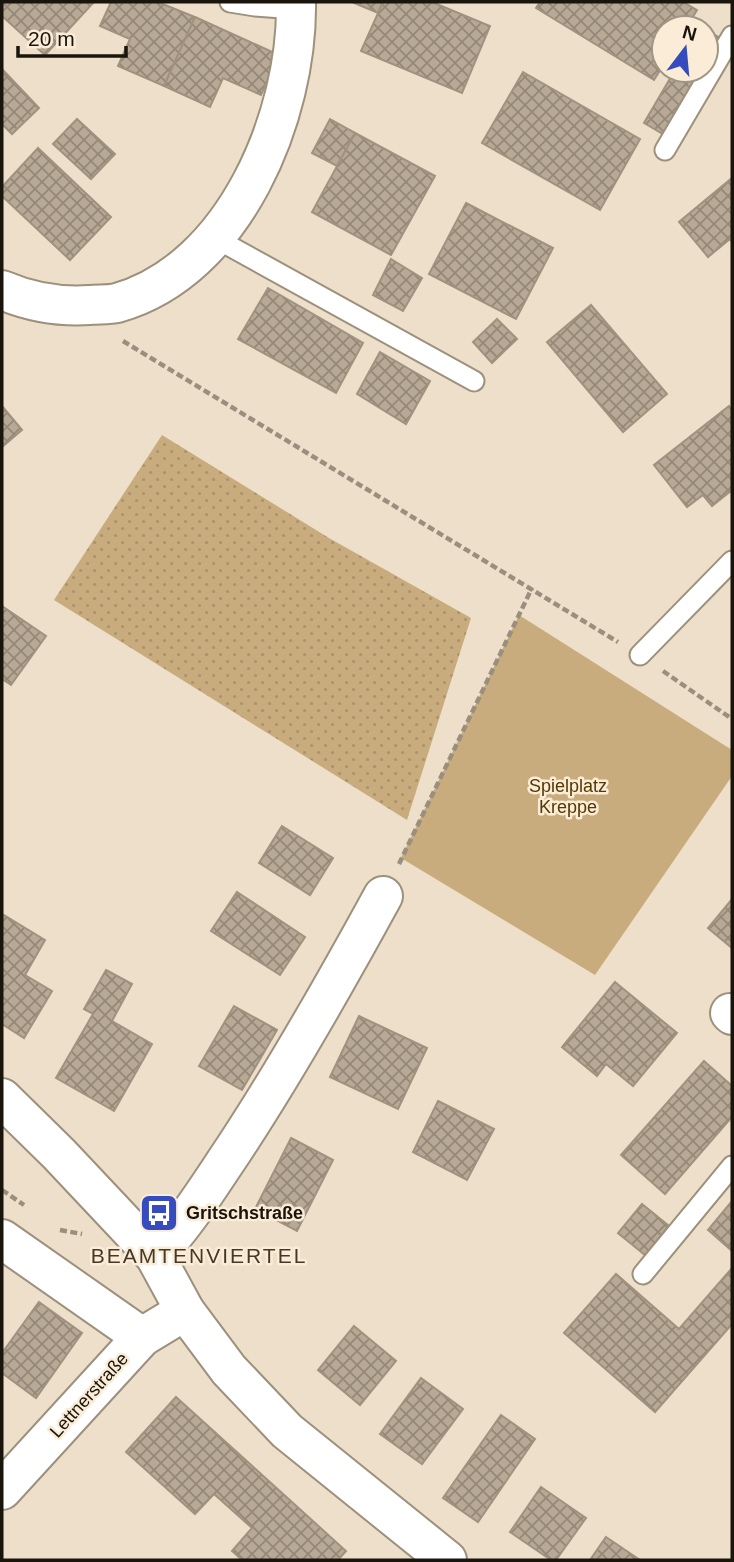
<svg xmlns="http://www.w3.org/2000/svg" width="734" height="1562" viewBox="0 0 734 1562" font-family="Helvetica,sans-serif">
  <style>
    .grass { fill: url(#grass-dots) }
    .green { fill: #c9ac7e }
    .building { fill: url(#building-cross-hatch); stroke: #a0927e; stroke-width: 2 }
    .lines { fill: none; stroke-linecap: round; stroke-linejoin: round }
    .service-casing { stroke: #9d907c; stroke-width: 23 }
    .minor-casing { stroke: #9d907c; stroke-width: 42 }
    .path { stroke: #9a8f7f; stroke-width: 4.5; stroke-dasharray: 7 3.5; stroke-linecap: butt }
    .service { stroke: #fff; stroke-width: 19 }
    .minor { stroke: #fff; stroke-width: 38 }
    .labels { text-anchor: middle; stroke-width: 5; stroke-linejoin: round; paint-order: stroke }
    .park-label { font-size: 18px; fill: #543901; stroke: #faecd6 }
    .poi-label { font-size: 18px; font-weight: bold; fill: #19140c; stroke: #faecd6; text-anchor: start }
    .street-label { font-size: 18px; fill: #19140c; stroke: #faecd6 }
    .quarter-label { font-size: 21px; letter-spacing: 2px; fill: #443927; stroke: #faecd6 }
  </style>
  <defs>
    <pattern id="grass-dots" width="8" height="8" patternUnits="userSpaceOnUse" patternTransform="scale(1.75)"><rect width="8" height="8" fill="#c9ac7e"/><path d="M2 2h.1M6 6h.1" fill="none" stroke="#ac936c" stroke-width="1.8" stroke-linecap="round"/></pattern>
    <pattern id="building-cross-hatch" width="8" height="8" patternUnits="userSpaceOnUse" patternTransform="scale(1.75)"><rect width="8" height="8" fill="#b7a995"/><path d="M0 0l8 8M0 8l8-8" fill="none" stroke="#948878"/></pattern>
  </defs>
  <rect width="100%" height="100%" fill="#eddfc9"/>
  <polygon class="grass" points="162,435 329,538 471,618 407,820 54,600"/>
  <polygon class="green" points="519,615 732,750 732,776 595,975 401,858"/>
  <g class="building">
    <polygon points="2,2 94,2 45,55 2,16"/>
    <polygon points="111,2 158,2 195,17 164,86 118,66 130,39 100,26"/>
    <polygon points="352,2 383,2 378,13"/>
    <polygon points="383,2 432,2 490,26 462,93 361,51"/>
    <polygon points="540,2 683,2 697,10 686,28 664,28 664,64 654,80 536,8"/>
    <polygon points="195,17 279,55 261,95 223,78 210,107 164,86"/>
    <polygon points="706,30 722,39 706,68"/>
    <polygon points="2,69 39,108 12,134 2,124"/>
    <polygon points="675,70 705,70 666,136 644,123"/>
    <polygon points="523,72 640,139 600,210 482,143"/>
    <polygon points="77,119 115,154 91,179 53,144"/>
    <polygon points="330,119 355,133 337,166 312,153"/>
    <polygon points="355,133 435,176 391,255 312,212"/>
    <polygon points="38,148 111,217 70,260 2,196 2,187"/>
    <polygon points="732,178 732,242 730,239 708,257 679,222"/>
    <polygon points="466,203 553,248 516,319 429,274"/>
    <polygon points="391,259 422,278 403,311 373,295"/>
    <polygon points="268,288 363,343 336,393 238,339"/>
    <polygon points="591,305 667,394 623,432 547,342"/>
    <polygon points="497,319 517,339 492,363 473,342"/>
    <polygon points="380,352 430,381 406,424 357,394"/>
    <polygon points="2,406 22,430 2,447"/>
    <polygon points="729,406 732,411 732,490 712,506 703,495 687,507 654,465"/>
    <polygon points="2,606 46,636 11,685 2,679"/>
    <polygon points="282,826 333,858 310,895 259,863"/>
    <polygon points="237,892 305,937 280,975 211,931"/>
    <polygon points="732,899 732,948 708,928"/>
    <polygon points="4,915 45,940 25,975 52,991 24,1038 2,1024 2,919"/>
    <polygon points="106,970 132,984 112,1021 152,1044 114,1111 56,1078 93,1014 84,1009"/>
    <polygon points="615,982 677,1033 633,1086 606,1064 597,1076 562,1047"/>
    <polygon points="234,1006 277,1030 242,1090 199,1066"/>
    <polygon points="359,1016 427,1048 398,1109 330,1077"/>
    <polygon points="704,1061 732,1086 732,1117 665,1194 621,1155"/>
    <polygon points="438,1101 494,1129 467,1180 413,1152"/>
    <polygon points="291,1138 333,1160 297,1231 255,1209"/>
    <polygon points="732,1201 732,1251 708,1230"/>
    <polygon points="642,1204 669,1226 645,1255 618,1233"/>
    <polygon points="732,1268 732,1324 655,1412 564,1333 616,1274 679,1329"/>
    <polygon points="39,1302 82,1333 36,1398 2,1373 2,1353"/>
    <polygon points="354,1326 396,1361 360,1405 318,1370"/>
    <polygon points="421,1378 463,1409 422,1464 380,1434"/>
    <polygon points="176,1397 346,1551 338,1560 242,1560 232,1551 252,1528 214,1494 195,1514 126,1452"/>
    <polygon points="501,1415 535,1439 478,1522 443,1498"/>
    <polygon points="541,1487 586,1518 556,1560 551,1560 510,1532"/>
    <polygon points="606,1537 640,1560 590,1560"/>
  </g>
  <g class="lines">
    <g class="service-casing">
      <g id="service">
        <polyline points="230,2 255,6 296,9"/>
        <polyline points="665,150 732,36"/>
        <polyline points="215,238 474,381"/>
        <polyline points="640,655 732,561"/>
        <polyline points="643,1274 732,1166"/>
      </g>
    </g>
    <g class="minor-casing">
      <g id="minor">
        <path d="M2,290C30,302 60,307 90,305C98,304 108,305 117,303C235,270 298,115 296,2"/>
        <polyline points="730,1013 732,1015"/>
        <polyline points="2,1098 59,1154 155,1256 185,1311 229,1370 287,1431 447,1560"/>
        <polyline points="2,1239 142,1337"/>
        <path d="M155,1256C186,1224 209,1186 234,1149C288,1067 336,982 383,896"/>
        <polyline points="2,1490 142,1337 185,1311"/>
      </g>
    </g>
    <g class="path">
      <polyline points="123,341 618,642"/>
      <polyline points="663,671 732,719"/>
      <polyline points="399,864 532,588"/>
      <polyline points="2,1190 24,1205"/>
      <polyline points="60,1230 82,1234"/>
    </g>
    <use href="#service" class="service"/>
    <use href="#minor" class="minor"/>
  </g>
  <defs>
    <g id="bus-square" transform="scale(2.0125)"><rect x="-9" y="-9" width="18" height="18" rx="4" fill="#364cbe" stroke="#faecd6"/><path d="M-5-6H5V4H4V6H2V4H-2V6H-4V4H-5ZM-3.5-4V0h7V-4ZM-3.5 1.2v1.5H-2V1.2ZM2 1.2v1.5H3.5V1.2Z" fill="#fff"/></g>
  </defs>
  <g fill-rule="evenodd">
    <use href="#bus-square" x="159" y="1213"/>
  </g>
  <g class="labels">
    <g class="park-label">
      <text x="568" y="792">Spielplatz<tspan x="568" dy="21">Kreppe</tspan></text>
    </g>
    <g class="poi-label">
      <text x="186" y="1219">Gritschstraße</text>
    </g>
    <g class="street-label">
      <text transform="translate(89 1395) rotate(-48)" y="6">Lettnerstraße</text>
    </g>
    <g class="quarter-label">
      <text x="199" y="1263">BEAMTENVIERTEL</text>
    </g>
  </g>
  <rect width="734" height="1562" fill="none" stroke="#19140c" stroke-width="7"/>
  <g transform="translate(685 49) rotate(16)"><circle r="33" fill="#faecd6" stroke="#a09685" stroke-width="2"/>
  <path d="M0-5L12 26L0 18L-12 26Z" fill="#364cbe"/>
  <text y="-10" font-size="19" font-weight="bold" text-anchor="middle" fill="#19140c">N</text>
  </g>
  <path d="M18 46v10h108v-10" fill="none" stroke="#19140c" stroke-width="3.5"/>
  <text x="28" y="46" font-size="21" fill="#19140c" stroke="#faecd6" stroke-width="5" paint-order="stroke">20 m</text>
</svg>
